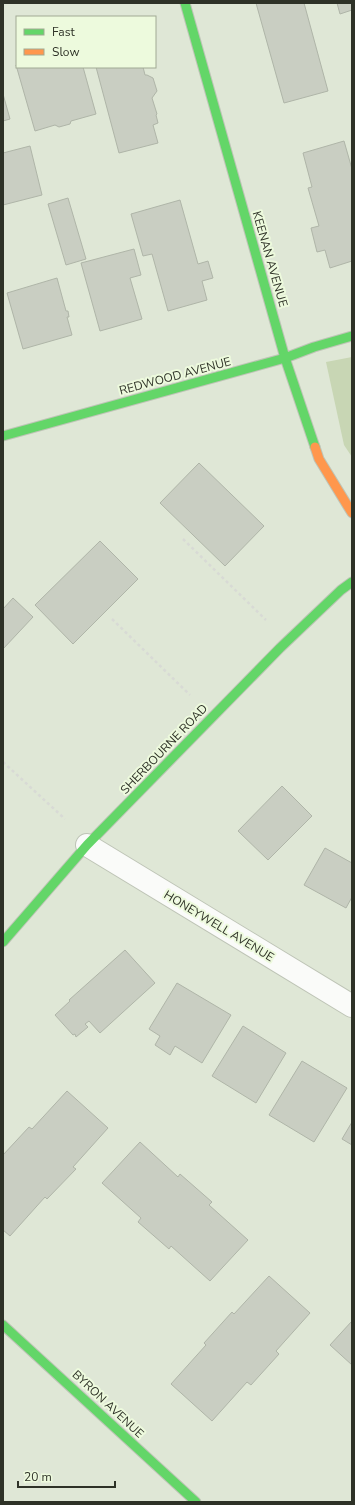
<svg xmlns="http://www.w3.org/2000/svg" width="355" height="1505" viewBox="0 0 355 1505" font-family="'Nunito Sans',sans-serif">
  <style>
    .green { fill: #c8d6b4 }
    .building { fill: #c9cec2; stroke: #afb5a8 }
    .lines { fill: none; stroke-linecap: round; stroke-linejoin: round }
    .street-casing { stroke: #bec4b6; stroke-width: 24 }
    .fast-casing { stroke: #bec4b6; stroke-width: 11 }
    .slow-casing { stroke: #bec4b6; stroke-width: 11 }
    .path { stroke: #d8dad5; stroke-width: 2.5; stroke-dasharray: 3 3; stroke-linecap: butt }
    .street { stroke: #fafbf9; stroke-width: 22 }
    .fast { stroke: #63d668; stroke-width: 9 }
    .slow { stroke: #ff974d; stroke-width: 9 }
    .labels { text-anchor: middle; stroke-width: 4; stroke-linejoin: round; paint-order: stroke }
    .street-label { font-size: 12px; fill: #2e3227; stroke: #edfadd }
  </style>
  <rect width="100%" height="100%" fill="#dfe7d6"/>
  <polygon class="green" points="352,357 352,457 344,445 326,362"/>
  <g class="building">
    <polygon points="256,3 304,3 328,91 284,103"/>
    <polygon points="337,3 352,3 352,10 340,14"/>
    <polygon points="16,65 17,67 83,67 96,114 71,121 70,124 59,127 55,125 35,131"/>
    <polygon points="96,67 143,67 145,75 147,75 153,78 157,91 152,98 157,114 156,115 158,123 153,125 158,143 119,153"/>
    <polygon points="3,94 10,119 3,121"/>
    <polygon points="344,141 352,169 352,261 330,268 325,250 317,252 311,228 319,226 308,188 312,187 303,153"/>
    <polygon points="30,146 42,195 3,205 3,153"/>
    <polygon points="68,198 86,259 66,265 48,204"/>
    <polygon points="180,200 198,264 208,261 213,278 202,281 207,300 168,311 152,254 143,256 131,214"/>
    <polygon points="134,249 141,275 130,278 142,319 100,331 81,263"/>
    <polygon points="57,278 66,311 68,311 69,317 67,317 72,335 23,349 7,293"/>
    <polygon points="199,463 264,526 225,566 160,503"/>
    <polygon points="100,541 138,579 73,644 35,605"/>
    <polygon points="13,598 33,617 3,649 3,609"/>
    <polygon points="282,786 312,816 268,860 238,831"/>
    <polygon points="325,848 352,863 352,897 346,908 304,885"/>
    <polygon points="125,950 155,983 100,1033 89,1021 85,1024 88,1027 76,1037 75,1034 73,1035 55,1015 70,1001 69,1000"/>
    <polygon points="177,983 231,1015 202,1063 175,1046 170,1055 155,1045 160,1036 149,1029"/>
    <polygon points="243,1026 286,1053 256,1103 212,1076"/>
    <polygon points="302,1061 347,1088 314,1142 269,1115"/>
    <polygon points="67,1091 108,1128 73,1167 76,1169 47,1199 45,1197 10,1236 3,1230 3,1155 29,1127 32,1129"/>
    <polygon points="352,1122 352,1145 342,1139"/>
    <polygon points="140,1142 178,1177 180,1174 212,1202 209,1205 248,1240 210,1281 171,1246 169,1249 138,1222 141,1218 102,1183"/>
    <polygon points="269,1276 310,1313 276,1351 279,1354 251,1385 247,1382 212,1421 171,1384 206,1345 204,1343 232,1312 234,1314"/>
    <polygon points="352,1321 352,1365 330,1345"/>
  </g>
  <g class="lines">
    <g class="street-casing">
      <polyline id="street" points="87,845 352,1006"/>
    </g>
    <g class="fast-casing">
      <g id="fast">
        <polyline points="185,3 285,358 315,447"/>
        <polyline points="3,436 285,358 314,347 352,336"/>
        <polyline points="3,942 87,845 280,648 341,590 352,582"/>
        <polyline points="3,1325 196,1502"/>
      </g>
    </g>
    <g class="slow-casing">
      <polyline id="slow" points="315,447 319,459 352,513"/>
    </g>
    <g class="path">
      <polyline points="183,539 266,620"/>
      <polyline points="112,619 190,695"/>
      <polyline points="3,762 65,819"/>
    </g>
    <use href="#street" class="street"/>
    <use href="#fast" class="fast"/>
    <use href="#slow" class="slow"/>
  </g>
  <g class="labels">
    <g class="street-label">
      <text transform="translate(270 259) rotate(74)" y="4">KEENAN AVENUE</text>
      <text transform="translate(175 376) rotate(-15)" y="4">REDWOOD AVENUE</text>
      <text transform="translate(164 749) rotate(-46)" y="4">SHERBOURNE ROAD</text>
      <text transform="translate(219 926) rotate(31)" y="4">HONEYWELL AVENUE</text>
      <text transform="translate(108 1404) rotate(43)" y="4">BYRON AVENUE</text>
    </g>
  </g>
  <rect width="355" height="1505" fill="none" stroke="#2e3227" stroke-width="8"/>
  <rect x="16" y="16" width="140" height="52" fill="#edfadd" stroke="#a1aa94"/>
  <rect x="24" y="29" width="20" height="6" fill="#63d668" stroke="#a1aa94"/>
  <text x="52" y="36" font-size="12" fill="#2e3227">Fast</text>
  <rect x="24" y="49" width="20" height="6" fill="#ff974d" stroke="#a1aa94"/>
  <text x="52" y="56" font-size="12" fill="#2e3227">Slow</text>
  <path d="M18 1481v6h97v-6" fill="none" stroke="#2e3227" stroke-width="2"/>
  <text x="24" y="1481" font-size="12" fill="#2e3227" stroke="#edfadd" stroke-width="3" paint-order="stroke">20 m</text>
</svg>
